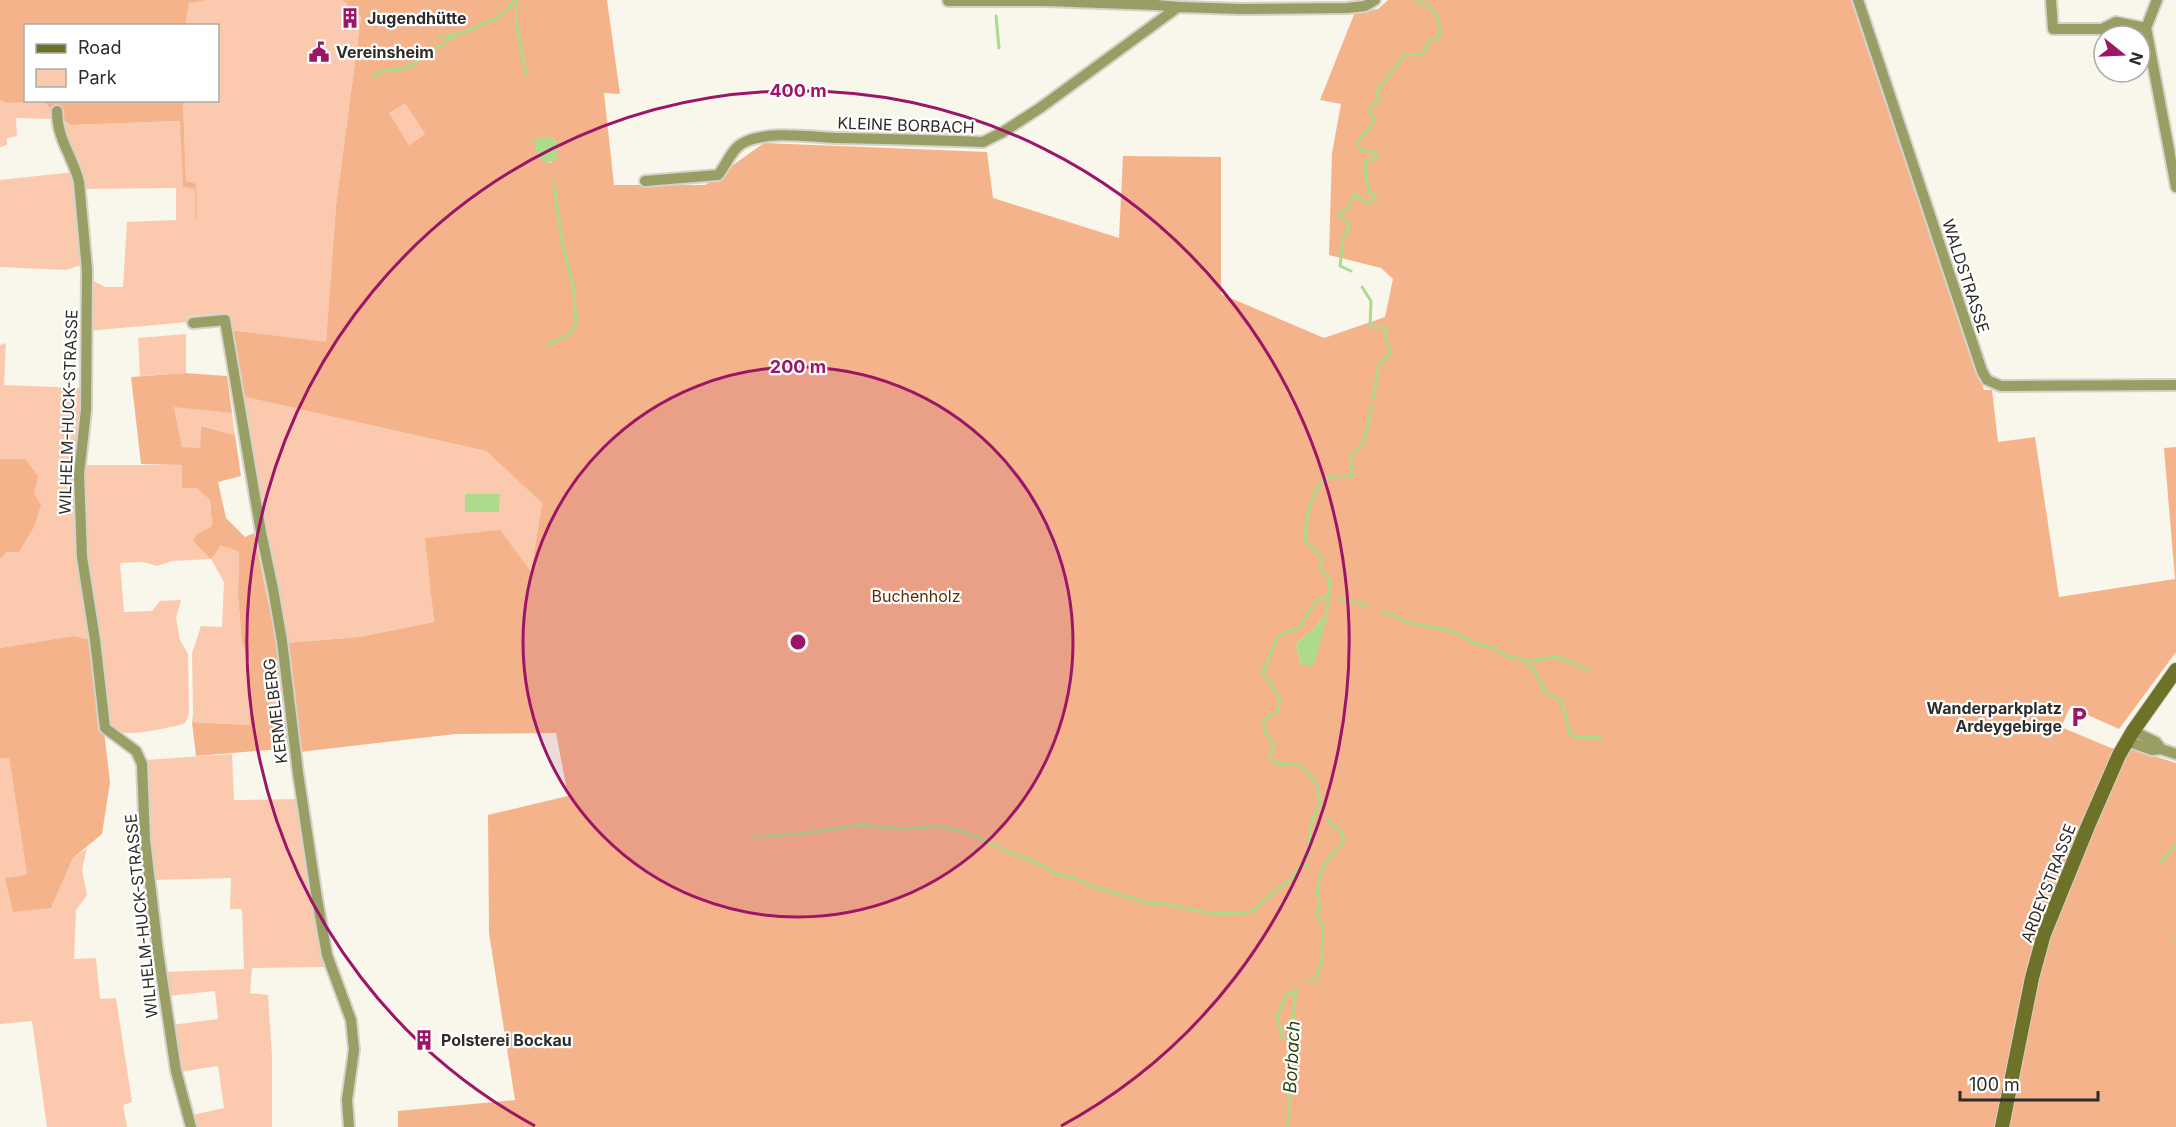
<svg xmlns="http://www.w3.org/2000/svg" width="2176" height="1127" viewBox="0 0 2176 1127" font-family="Inter,sans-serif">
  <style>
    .green { fill: #fbcaae }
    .forest { fill: #f5b38c; fill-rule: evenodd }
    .water { fill: #addb8b }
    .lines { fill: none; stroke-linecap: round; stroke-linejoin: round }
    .stream { stroke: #addb8b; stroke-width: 3 }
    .street-casing { stroke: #d4d2c9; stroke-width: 14 }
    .secondary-casing { stroke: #d4d2c9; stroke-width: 16 }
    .street { stroke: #999e64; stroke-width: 10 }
    .secondary { stroke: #6d7228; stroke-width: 14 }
    .ring { fill: none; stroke: #9c1566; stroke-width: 3 }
    .labels { text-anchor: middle; stroke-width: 4.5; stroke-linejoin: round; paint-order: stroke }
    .poi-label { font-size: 16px; font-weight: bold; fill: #2d2c28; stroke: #fff; text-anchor: start }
    .street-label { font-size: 16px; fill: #2d2c28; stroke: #fff }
    .park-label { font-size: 16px; fill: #5e2b04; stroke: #fff }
    .water-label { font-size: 18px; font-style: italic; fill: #2c4811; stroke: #fff }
    .centre { fill: #9c1566; stroke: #fff; stroke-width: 3 }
    .ring-label { font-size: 18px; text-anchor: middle; font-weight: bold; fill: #9c1566; stroke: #fff; stroke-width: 4.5; stroke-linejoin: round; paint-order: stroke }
  </style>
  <rect width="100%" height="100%" fill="#f9f6ec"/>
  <g class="green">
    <polygon points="208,0 342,0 361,17 336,205 326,343 229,330 226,313 190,316 189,322 87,331 90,279 105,287 123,287 127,222 176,220 176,188 81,189 65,141 62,121 70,125 181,121 183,187 196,189 186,182 183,101 218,100 218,26 185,25 188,2"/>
    <polygon points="0,100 6,103 45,102 54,114 54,119 16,118 17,136 7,138 7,145 0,147"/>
    <polygon points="405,102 425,134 409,145 388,113"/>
    <polygon points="74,172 84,264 66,270 0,267 0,180"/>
    <polygon points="186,334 186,373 140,376 138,338"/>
    <polygon points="6,343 4,385 83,388 80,450 93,640 73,636 0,648 0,557 3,557 34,494 25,459 0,459 0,345"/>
    <polygon points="241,396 486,451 542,503 531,573 426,538 434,622 359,637 284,643"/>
    <polygon points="174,406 232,413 235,435 201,426 200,449 182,447"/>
    <path d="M84,465H182L197,488L210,500L212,526L197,534L239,552L238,596L242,644L250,659V725L192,722L193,715L192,653L201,626L222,627L224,582L211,559L172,561L157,566L143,562L120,563L124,612L152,611L160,601L181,600L176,618L180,640L188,654L189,714L185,723L180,725C163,728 120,741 109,726L84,557Z"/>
    <polygon points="283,673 289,721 270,721 269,678"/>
    <polygon points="232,754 234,800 300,799 328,967 252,968 250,993 268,995 272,1056 272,1127 194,1127 192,1115 224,1108 218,1066 179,1072 171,1025 218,1019 215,991 167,996 164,972 244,969 242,909 230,909 231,878 152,880 146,760"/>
    <polygon points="0,758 9,758 27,875 51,908 73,858 87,848 82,869 87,895 76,910 74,959 96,958 100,999 116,998 132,1102 123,1105 127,1127 47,1127 32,1021 0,1024"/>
  </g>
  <g class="forest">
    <polygon points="0,0 208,0 189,3 185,25 26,26 26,100 183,101 186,181 196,184 197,220 196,221 195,189 183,187 180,121 70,125 54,114 45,102 6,103 0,100"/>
    <path d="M342,0H607L620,94L604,93L614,185H705L764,143L987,152L993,198L1119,238L1123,156L1221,157V294L1324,338L1385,317L1393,279L1381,268L1329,255L1332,153L1341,104L1320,100L1355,12L1378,9L1388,0H1853L1984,390H1992L1998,442L2035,437L2059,597L2175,579L2164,448L2176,447V652L2119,729L2070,707L2061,727L2111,748H2129L2176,763V1127H398V1111L515,1100L489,933L488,815L568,796L556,733L455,734L299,752L284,643L359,637L434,622L425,538L500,530L531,572L542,503L486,451L241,396L229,330L326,342L336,205L361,17ZM405,103L425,134L409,145L389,113ZM552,137L557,143L552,162L547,163L538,156ZM1320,620C1323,644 1317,650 1301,666L1296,644L1316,627Z"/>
    <polygon points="185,373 227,376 232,413 174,407 182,447 200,448 201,426 235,435 241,476 218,482 226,518 245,537 254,533 283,673 269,678 270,721 289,721 293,748 196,756 192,722 250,725 250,659 242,644 238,596 239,552 221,545 211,559 193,541 197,534 212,526 210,500 197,488 182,488 182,465 141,464 131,377"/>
    <polygon points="0,459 25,459 38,476 34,494 41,505 34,527 19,552 6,552 3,557 0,557"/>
    <polygon points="73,636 93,640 110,782 102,834 73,858 51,908 13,912 5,878 27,875 9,758 0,758 0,648"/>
  </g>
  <g class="water">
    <path d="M552,137L557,143L558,159L547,163C536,158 535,149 534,139Z"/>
    <polygon points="465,494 500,494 499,512 465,512"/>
    <polygon points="1326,619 1314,665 1301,666 1296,644 1316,627 1320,620"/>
  </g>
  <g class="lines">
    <g class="stream">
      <polyline points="516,0 517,28 526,74"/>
      <polyline points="996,16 999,48"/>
      <polyline points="438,37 457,35"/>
      <path d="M374,77C384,66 396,72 408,67C414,65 418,59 423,56C435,49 447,40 459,34C476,26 507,19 513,0"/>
      <path d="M1351,271L1340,266L1343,238L1347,233L1348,224L1347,221L1338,214L1348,209L1353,195L1356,194V197L1368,203L1375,198V195L1370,193C1367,184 1364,171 1366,161L1376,158V153L1360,149L1358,143L1361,136L1366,133L1375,119L1371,115L1370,107L1380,98L1377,92L1379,88L1400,62L1403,55L1422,54L1425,51L1427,42L1438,38C1443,29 1436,10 1427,5C1425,4 1418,2 1416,2L1417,0"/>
      <polyline points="1362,287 1371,301 1370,326 1385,327 1387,346 1391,350 1391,353 1379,365 1373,398"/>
      <polyline points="547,345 569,335 576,324 574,291 561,236 554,181"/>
      <polyline points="1340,599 1368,605"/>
      <polyline points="1382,612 1398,617 1405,622 1453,631 1474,643 1494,648 1506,656 1527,661 1534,670 1546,693 1559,699 1562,702 1570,734 1575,737 1601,738"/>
      <path d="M1326,619L1330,579L1321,569V556L1306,542C1304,526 1311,482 1329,478C1337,476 1345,477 1353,475L1350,456L1364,443L1372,405"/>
      <polyline points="1527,661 1558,657 1589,670"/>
      <polyline points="1321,806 1316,782 1300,765 1275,763 1270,757 1274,745 1264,729 1264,720 1278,711 1280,698 1262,672 1266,667 1267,661 1277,639 1283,633 1299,628 1316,602 1330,593"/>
      <polyline points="754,837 800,834 860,825 906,829 940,826 974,835 1009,852 1031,860 1057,874 1074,878 1092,886 1148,903 1165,904 1213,914 1246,913 1253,911 1276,890 1291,880 1298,869 1303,864 1308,866"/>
      <polyline points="1307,858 1312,820 1320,805"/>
      <polyline points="2161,862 2176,845"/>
      <polyline points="2176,939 2176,942"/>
      <polyline points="1309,981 1316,979 1322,959 1323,928 1316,912 1320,907 1317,892 1320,876 1326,862 1344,841 1340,829 1333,827 1328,819"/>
      <polyline points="1291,1041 1283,1038 1277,1018 1285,996 1293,993"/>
      <polyline points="1288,1127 1291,1041 1296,988"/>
    </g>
    <g class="street-casing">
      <g id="street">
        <polyline points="1858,0 1982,371 1987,380 2001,386 2176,385"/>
        <polyline points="2051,0 2053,29 2102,29 2116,22 2146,28"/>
        <polyline points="2157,0 2146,28 2176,187"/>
        <polyline points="948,1 1046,1 1156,5 1178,7"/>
        <path d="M57,111C57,140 73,156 79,182L87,270L86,410L79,474L82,557L95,640L105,728L136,751L142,764L145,840L158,952L176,1071L191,1127"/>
        <path d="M645,181L718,175C726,166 731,149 743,143C766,130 813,137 839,138C887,139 935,140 983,142L1003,132L1040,108L1178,7L1241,9L1347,8L1365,6L1375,0"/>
        <polyline points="193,323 225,320 261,532 273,589 282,641 298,773 317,899 327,955 351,1020 354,1050 347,1100 349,1127"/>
        <polyline points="2133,731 2156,742 2161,749"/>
        <polyline points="2127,741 2152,750 2161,749 2176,754"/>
      </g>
    </g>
    <g class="secondary-casing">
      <polyline id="secondary" points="2002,1127 2032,978 2044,934 2088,826 2119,755 2133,731 2176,670"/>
    </g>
    <use href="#street" class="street"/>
    <use href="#secondary" class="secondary"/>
  </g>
  <circle cx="798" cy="642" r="275" fill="#9c1566" fill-opacity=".12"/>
  <g class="ring">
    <circle cx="798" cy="642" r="275"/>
    <path d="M535 1126A551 551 0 1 1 1061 1126"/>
  </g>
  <defs>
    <g id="building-bare" transform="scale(1.62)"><path d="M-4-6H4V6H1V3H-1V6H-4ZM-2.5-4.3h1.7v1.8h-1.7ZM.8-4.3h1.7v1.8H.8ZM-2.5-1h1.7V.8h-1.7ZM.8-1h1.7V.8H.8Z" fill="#9c1566" stroke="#fff" stroke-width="2.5" paint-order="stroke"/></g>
    <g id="civic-bare" transform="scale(1.62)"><path d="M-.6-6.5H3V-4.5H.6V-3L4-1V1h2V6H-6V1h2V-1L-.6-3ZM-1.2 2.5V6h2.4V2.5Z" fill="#9c1566" stroke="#fff" stroke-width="2.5" paint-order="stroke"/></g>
    <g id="parking-bare" transform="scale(1.62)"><path d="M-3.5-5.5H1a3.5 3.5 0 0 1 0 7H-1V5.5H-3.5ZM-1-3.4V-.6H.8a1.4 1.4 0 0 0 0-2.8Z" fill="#9c1566" stroke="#fff" stroke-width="2.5" paint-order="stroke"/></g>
  </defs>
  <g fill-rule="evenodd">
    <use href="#building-bare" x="350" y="18"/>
    <use href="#civic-bare" x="319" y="52"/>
    <use href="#parking-bare" x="2079" y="717"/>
    <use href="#building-bare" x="424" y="1040"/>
  </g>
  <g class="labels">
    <g class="poi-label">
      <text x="367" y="24">Jugendhütte</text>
      <text x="336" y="58">Vereinsheim</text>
      <text x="2062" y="714" text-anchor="end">Wanderparkplatz<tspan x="2062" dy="18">Ardeygebirge</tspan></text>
      <text x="441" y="1046">Polsterei Bockau</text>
    </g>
    <g class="street-label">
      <text transform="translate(906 125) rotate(2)" y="6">KLEINE BORBACH</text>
      <text transform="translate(1966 276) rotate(72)" y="6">WALDSTRASSE</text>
      <text transform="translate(68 412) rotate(-88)" y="6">WILHELM-HUCK-STRASSE</text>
      <text transform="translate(275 711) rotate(-97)" y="6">KERMELBERG</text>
      <text transform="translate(2048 883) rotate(-69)" y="6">ARDEYSTRASSE</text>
      <text transform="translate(141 916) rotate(-96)" y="6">WILHELM-HUCK-STRASSE</text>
    </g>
    <g class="park-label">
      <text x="916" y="602">Buchenholz</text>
    </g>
    <g class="water-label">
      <text transform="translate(1292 1057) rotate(-87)" y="6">Borbach</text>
    </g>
  </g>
  <circle cx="798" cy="642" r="9" class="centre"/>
  <g class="ring-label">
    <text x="798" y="97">400 m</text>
    <text x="798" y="373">200 m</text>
  </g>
  <rect x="24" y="24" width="195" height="78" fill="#ffffff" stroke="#ababa9" stroke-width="1.5"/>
  <rect x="36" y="44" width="30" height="9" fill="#6d7228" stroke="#ababa9" stroke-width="1.5"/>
  <text x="78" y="54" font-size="18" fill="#2d2c28">Road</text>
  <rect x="36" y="69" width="30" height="18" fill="#fbcaae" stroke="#ababa9" stroke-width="1.5"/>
  <text x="78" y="84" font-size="18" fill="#2d2c28">Park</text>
  <g transform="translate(2122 54) rotate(108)"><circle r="28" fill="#ffffff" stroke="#ababa9" stroke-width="1.5"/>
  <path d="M0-4.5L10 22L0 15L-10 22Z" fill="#9c1566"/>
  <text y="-9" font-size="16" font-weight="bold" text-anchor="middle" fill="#2d2c28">N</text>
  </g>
  <path d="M1960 1091v9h138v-9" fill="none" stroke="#2d2c28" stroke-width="3"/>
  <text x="1969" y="1091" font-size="18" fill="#2d2c28" stroke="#ffffff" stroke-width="4.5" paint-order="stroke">100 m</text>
</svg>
